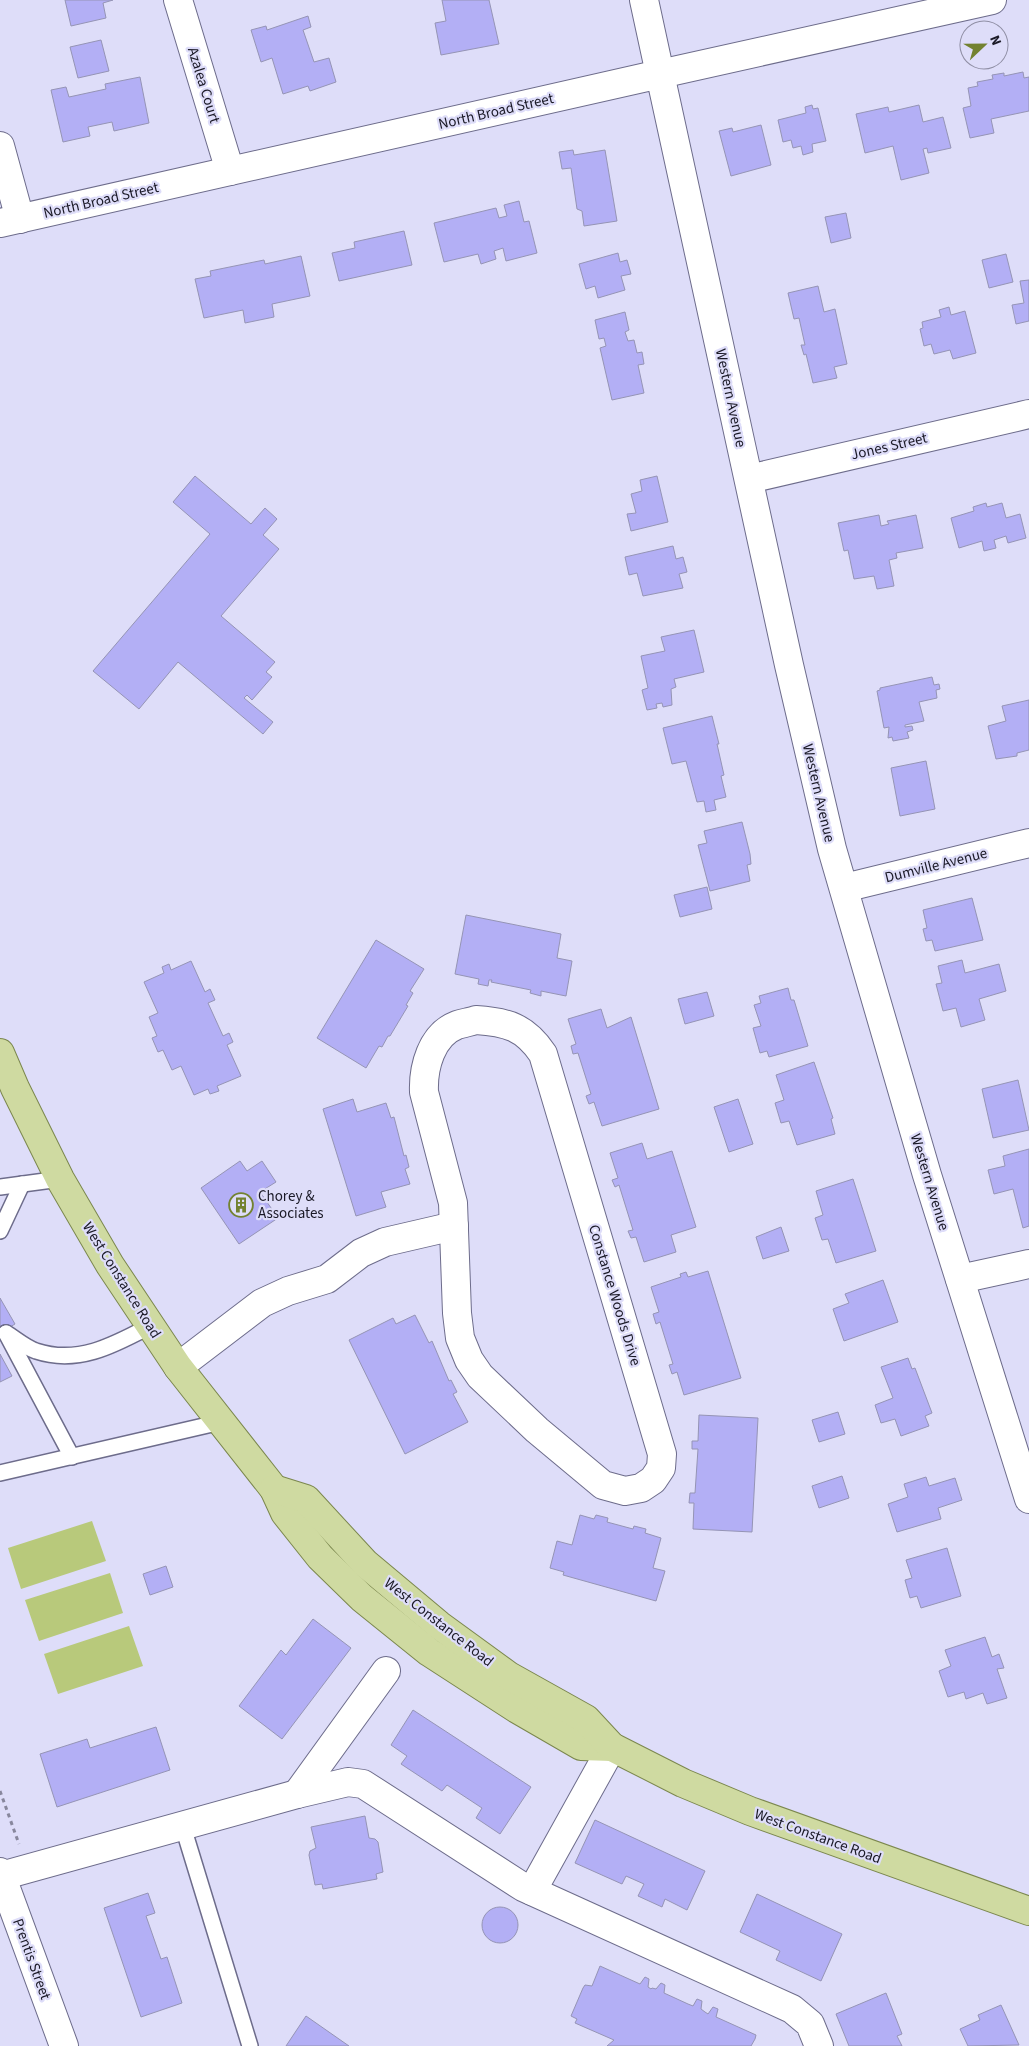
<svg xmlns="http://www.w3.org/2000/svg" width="1029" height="2046" viewBox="0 0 1029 2046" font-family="'Source Sans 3',sans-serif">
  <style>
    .green { fill: #b8c97b }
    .building { fill: #b3aff5; stroke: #9594b5 }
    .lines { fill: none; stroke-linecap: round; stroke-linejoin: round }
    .service-casing { stroke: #6d6c8b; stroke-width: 18 }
    .minor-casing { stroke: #6d6c8b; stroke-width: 30 }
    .tertiary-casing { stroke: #6d6c8b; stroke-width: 30 }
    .primary-casing { stroke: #7b874e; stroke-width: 30 }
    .path { stroke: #88879d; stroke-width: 3; stroke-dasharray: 4 4; stroke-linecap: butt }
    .service { stroke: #fff; stroke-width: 15 }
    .minor { stroke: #fff; stroke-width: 28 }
    .tertiary { stroke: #fff; stroke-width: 28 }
    .primary { stroke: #cfdaa1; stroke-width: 28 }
    .labels { text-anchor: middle; stroke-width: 4.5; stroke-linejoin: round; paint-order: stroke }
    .street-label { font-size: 15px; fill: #1a1926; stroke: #deddf9 }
    .poi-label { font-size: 15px; fill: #1a1926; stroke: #deddf9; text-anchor: start }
  </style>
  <rect width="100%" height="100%" fill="#deddf9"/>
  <g class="green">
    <polygon points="92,1521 106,1561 21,1589 8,1548"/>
    <polygon points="110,1573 123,1613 39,1641 25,1600"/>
    <polygon points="129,1626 143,1666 58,1694 44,1654"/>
  </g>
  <g class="building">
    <polygon points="65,0 113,0 103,3 106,18 71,26"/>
    <polygon points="442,0 489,0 499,44 441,55 435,23 446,21"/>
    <polygon points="308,16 311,27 303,30 314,62 329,58 336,82 310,91 308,86 283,94 272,58 261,62 251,30 266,26 267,30"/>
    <polygon points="101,40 109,71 78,78 70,47"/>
    <polygon points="1023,72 1024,78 1029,77 1029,111 991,119 994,133 970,138 963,108 971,106 968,88 978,86 977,82 993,79 992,75 1004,73 1004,76"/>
    <polygon points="140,77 149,123 114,131 112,122 88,127 90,136 63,142 51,90 66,87 69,97 106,89 105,84"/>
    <polygon points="812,105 813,109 818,108 826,141 812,144 813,152 803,155 801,146 793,148 791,140 783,142 778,120 806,113 805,107"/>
    <polygon points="919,105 923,122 943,117 951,148 928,153 927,148 923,149 929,173 901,180 893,146 865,153 856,114 888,107 889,112"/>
    <polygon points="761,125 771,165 731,176 719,131 732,128 733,132"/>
    <polygon points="573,150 574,155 605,150 617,221 584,226 582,211 577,209 571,168 562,169 559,152"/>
    <polygon points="519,201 524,222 529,221 537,253 506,261 503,248 494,251 496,259 481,264 478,254 444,262 434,223 496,208 499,218 507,216 504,205"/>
    <polygon points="846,213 851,238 831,243 825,217"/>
    <polygon points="404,231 412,265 339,281 332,253 355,248 354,242"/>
    <polygon points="618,253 620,262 627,260 631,274 621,276 625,290 598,298 595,286 586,289 579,264"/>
    <polygon points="1006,254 1013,282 989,288 982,260"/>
    <polygon points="301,256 310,296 272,304 274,317 245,323 243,310 204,318 195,279 211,276 210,271 264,260 265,264"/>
    <polygon points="1029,280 1029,321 1016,324 1012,305 1024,303 1020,281"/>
    <polygon points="818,286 824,312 835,309 847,364 834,367 837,378 813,383 806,354 804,355 801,345 805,345 799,318 794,319 788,293"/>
    <polygon points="949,307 951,315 965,311 976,353 953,359 950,350 934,354 931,344 924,346 920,329 923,328 922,322 941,317 939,310"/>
    <polygon points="625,312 629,330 625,332 628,341 634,340 637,353 642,352 644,364 638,365 644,393 612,400 600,348 606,346 604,338 599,339 595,320"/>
    <polygon points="195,476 251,524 265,508 277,519 263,535 279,549 221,616 275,662 266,672 272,677 252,700 247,695 244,698 273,722 263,734 178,662 139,709 93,671 210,534 173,502"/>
    <polygon points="657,476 668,522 631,531 627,514 636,513 631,494 642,491 640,480"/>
    <polygon points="986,503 987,507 1002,503 1006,518 1020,514 1026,538 1008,543 1006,536 994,540 996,548 984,551 982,541 959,548 951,518 974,511 973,507"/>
    <polygon points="879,515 881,526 889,524 887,521 916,515 923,548 896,553 897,558 889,560 894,586 877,589 874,576 854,579 848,550 844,551 838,523"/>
    <polygon points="673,546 676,559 683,557 687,572 679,574 683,588 643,596 637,573 629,575 625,557"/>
    <polygon points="694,630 704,672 674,679 676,687 671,689 672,705 663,707 662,703 656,704 657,708 647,710 642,690 648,688 641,656 665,651 661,637"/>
    <polygon points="932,677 934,685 939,684 940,689 936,690 937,698 919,702 924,721 905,725 905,727 912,726 913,730 907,732 909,738 893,741 892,737 888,738 889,727 884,728 877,691 880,690 880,688"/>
    <polygon points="1029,700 1029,750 1017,753 1017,756 996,759 988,726 1006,721 1002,706"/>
    <polygon points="712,716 719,744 717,744 724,775 721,776 726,797 714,800 716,810 706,812 704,801 697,802 686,761 672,764 663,728"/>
    <polygon points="926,761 935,809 900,816 891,768"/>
    <polygon points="742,822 750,854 751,864 747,865 750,881 710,891 698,845 707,843 704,831"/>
    <polygon points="707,887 712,909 680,917 674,895"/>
    <polygon points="972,898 983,940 935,951 932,940 926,941 923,929 927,928 923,910"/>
    <polygon points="466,915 561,934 557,958 572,961 566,996 541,991 541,996 530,993 531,990 491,982 492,980 489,980 488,986 478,984 479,979 455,974"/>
    <polygon points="376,940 424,969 410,991 413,993 406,1005 408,1006 390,1036 388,1036 382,1047 379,1046 366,1068 317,1038"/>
    <polygon points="962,960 965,973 999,964 1006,991 979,999 985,1020 961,1027 956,1008 943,1011 936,984 942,983 938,966"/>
    <polygon points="191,961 205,992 210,989 215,1000 208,1003 223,1036 229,1033 233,1042 227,1045 241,1076 217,1086 219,1091 210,1094 208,1089 194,1095 181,1066 172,1070 163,1050 158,1052 152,1038 157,1036 149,1017 158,1013 144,982 164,973 162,967 169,964 171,970"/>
    <polygon points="788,988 791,1000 794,1000 808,1046 769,1057 767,1051 760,1053 753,1028 761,1026 754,1005 761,1003 759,996"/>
    <polygon points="707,992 714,1016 685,1024 678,999"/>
    <polygon points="601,1009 607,1028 631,1017 659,1109 602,1126 594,1102 589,1104 586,1096 591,1094 578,1053 573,1054 571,1046 576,1044 568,1019"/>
    <polygon points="814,1062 833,1118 831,1119 835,1134 797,1145 789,1121 781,1123 775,1103 784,1100 776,1075"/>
    <polygon points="1018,1080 1029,1130 993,1138 982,1089"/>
    <polygon points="353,1099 357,1112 386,1103 391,1118 394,1117 404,1156 406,1155 409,1167 405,1169 410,1184 381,1192 386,1207 356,1216 323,1109"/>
    <polygon points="738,1099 753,1144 729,1152 714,1107"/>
    <polygon points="642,1143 647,1159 672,1151 696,1227 671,1235 676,1252 644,1262 636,1237 631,1238 628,1231 633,1230 619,1185 615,1187 612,1180 618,1178 610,1153"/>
    <polygon points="1029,1149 1029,1226 1023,1228 1013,1189 994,1194 988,1170 1005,1166 1003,1156"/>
    <polygon points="240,1161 247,1171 262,1161 276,1182 260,1192 278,1218 239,1244 201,1188"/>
    <polygon points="853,1179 876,1251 836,1263 828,1239 822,1240 815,1218 823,1215 816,1191"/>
    <polygon points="781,1227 789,1251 763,1259 756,1237"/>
    <polygon points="708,1271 741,1378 684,1395 677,1372 672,1374 669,1365 673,1364 660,1322 656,1324 653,1314 659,1312 651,1287 681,1277 680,1274 686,1272 688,1277"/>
    <polygon points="883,1280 898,1322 844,1341 833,1309 849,1303 845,1294"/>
    <polygon points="0,1298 15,1324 0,1333"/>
    <polygon points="415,1315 429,1343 432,1341 449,1381 451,1380 457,1392 453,1394 468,1422 405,1454 349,1340 393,1318 396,1324"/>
    <polygon points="0,1354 12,1376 0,1382"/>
    <polygon points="908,1358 912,1369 915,1368 932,1413 925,1416 929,1426 901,1436 895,1419 881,1423 875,1405 893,1398 881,1367"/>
    <polygon points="838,1412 845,1434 819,1442 812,1420"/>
    <polygon points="699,1415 758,1418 752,1532 693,1529 694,1503 689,1503 690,1493 695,1493 698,1449 692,1449 692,1441 698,1441"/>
    <polygon points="842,1476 849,1498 819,1508 812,1486"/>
    <polygon points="926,1477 929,1486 955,1478 962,1500 938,1508 941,1519 897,1532 888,1504 908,1497 904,1484"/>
    <polygon points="580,1515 594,1519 596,1515 608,1518 607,1522 633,1529 634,1526 646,1529 645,1533 661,1538 653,1568 665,1571 656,1601 563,1575 564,1572 550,1568 557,1541 572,1545"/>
    <polygon points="947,1548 961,1596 921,1608 917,1596 910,1598 905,1580 912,1578 906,1560"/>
    <polygon points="166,1566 173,1587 150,1595 143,1574"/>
    <polygon points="313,1619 351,1648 282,1739 239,1706 281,1650 286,1655"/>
    <polygon points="985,1637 992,1657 999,1654 1004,1668 997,1669 1007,1698 987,1704 983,1693 966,1699 964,1692 948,1697 939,1671 951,1666 945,1650"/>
    <polygon points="413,1710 531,1787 500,1834 476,1818 482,1808 447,1785 442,1791 401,1764 407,1756 391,1745"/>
    <polygon points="156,1727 170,1770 57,1807 40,1754 87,1739 90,1748"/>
    <polygon points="365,1816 369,1838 375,1839 378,1842 383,1872 376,1874 377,1879 323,1889 322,1884 315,1885 309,1855 310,1851 316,1848 311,1827"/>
    <polygon points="595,1820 705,1871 687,1910 665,1899 662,1907 638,1896 644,1884 626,1876 622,1884 575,1863"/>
    <polygon points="148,1893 155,1913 146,1916 161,1959 167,1957 182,2003 141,2017 104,1908"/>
    <polygon points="757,1894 842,1934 821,1981 776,1960 780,1951 740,1932"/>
    <circle cx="500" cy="1925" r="18"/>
    <polygon points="600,1966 640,1984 645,1977 649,1979 648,1987 651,1989 652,1988 656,1989 661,1983 665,1985 664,1993 688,2004 693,2006 697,1999 702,2001 701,2009 705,2012 708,2014 713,2007 718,2009 716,2017 756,2035 755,2039 751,2046 607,2046 614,2040 575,2023 577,2019 571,2016 583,1988 585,1985 592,1986"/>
    <polygon points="886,1993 902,2034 897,2036 902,2046 849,2046 836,2014"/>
    <polygon points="1001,2005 1019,2045 968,2046 960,2029 980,2020 978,2015"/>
    <polygon points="306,2016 349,2046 286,2046"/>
  </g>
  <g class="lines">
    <g class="service-casing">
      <g id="service">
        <polyline points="0,1187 60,1179"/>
        <polyline points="0,1231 22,1184"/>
        <path d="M6,1333C16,1339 26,1348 36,1351C78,1365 114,1345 150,1326"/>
        <polyline points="6,1333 72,1457"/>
        <polyline points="0,1473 221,1422"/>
        <polyline points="183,1827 250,2046"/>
      </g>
    </g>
    <g class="minor-casing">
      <g id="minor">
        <polyline points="178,0 230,171"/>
        <polyline points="644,0 660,74 992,0"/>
        <polyline points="0,146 20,219"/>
        <polyline points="749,479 1029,414"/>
        <polyline points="844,888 1029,843"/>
        <path d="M476,1020C507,1022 525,1027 543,1054L662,1454L661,1468L653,1480L641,1488L625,1491L603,1485L537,1430L480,1376L469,1360L460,1338L457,1313L453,1203L424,1092C423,1068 431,1035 457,1025C463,1023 470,1022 476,1020Z"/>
        <polyline points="960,1279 1029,1264"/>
        <polyline points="178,1367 262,1303 288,1291 327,1279 361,1253 385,1242 454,1226"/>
        <polyline points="297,1794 386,1671"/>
        <polyline points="1,1876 297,1794 348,1782 363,1784 523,1887 792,2009 810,2024 819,2046"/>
        <polyline points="532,1891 612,1747"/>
      </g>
    </g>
    <g class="tertiary-casing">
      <g id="tertiary">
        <polyline points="0,223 660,74 789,665 832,849 927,1175 1029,1499"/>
        <polyline points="0,1872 64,2046"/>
      </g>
    </g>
    <g class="primary-casing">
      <g id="primary">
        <polyline points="0,1053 15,1088 60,1179 110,1265 178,1367 274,1489 285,1513 320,1557 362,1598 429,1652 517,1709 581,1746 612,1747"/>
        <polyline points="274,1489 306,1499 365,1563 439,1625 509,1676 586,1719 612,1747 683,1783 750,1811 1029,1911"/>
      </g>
    </g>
    <polyline class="path" points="0,1791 19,1844"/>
    <use href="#service" class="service"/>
    <use href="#minor" class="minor"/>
    <use href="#tertiary" class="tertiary"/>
    <use href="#primary" class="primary"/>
  </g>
  <defs>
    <g id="building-ring" transform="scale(1.25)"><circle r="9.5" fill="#deddf9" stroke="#738230" stroke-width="1.5"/><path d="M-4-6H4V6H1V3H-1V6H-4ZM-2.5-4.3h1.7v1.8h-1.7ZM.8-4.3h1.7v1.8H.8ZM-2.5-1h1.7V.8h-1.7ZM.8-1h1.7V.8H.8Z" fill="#738230"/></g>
  </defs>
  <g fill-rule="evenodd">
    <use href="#building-ring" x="241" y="1205"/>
  </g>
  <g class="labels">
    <g class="street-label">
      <text transform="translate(204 85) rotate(73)" y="5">Azalea Court</text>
      <text transform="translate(496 111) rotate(-13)" y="5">North Broad Street</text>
      <text transform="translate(101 200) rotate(-13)" y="5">North Broad Street</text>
      <text transform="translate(731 398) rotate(78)" y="5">Western Avenue</text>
      <text transform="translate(889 446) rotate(-13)" y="5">Jones Street</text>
      <text transform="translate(819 793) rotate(77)" y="5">Western Avenue</text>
      <text transform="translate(936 865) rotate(-14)" y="5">Dumville Avenue</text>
      <text transform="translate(930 1182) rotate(73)" y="5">Western Avenue</text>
      <text transform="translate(122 1280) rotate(58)" y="5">West Constance Road</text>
      <text transform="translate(615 1295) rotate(73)" y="5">Constance Woods Drive</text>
      <text transform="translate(439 1622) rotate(38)" y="5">West Constance Road</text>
      <text transform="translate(818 1836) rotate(20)" y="5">West Constance Road</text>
      <text transform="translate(32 1959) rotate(70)" y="5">Prentis Street</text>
    </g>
    <g class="poi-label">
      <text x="258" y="1201">Chorey &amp;<tspan x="258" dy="17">Associates</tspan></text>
    </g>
  </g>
  <g transform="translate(984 45) rotate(68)"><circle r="24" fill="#deddf9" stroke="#908fa5"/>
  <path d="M0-4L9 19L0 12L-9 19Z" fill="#738230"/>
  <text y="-8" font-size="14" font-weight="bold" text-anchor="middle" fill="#1a1926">N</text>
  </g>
</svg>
